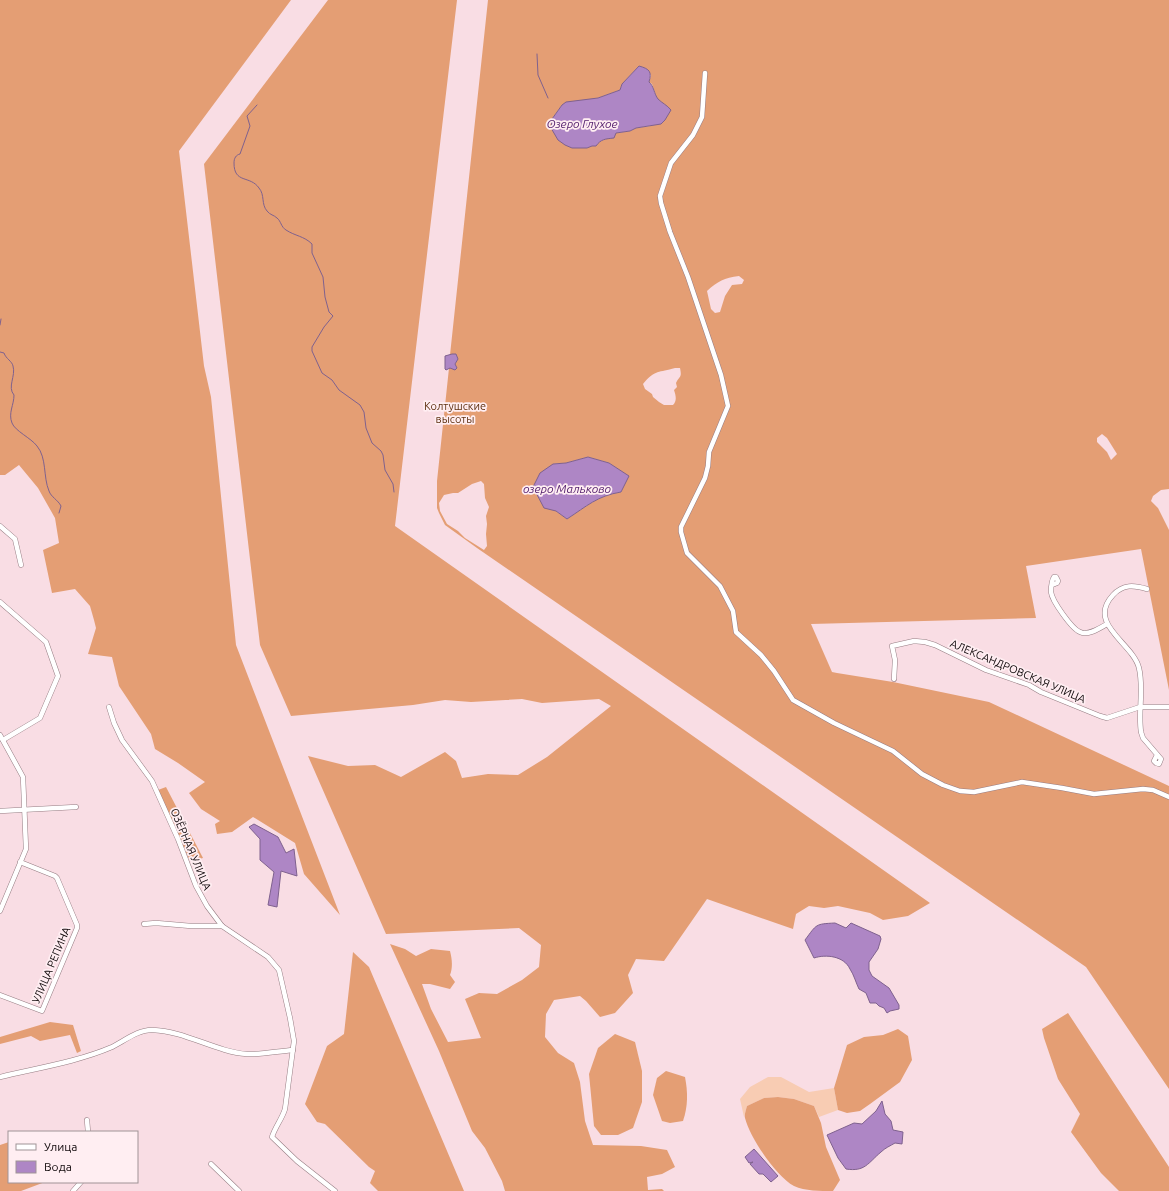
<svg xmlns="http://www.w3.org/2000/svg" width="1169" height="1191" viewBox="0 0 1169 1191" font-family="Ubuntu,sans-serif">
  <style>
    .green { fill: #f8ccb3 }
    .forest { fill: #e49e74; fill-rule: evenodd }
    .water { fill: #ae86c5; stroke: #7f618e }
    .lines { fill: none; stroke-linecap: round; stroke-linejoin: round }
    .stream { stroke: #7f618e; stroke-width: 1 }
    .street-casing { stroke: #967d83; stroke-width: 5.5 }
    .street { stroke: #fff; stroke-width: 4.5 }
    .labels { text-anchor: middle; stroke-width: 3.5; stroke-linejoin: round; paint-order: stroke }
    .park-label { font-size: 11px; fill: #5e3011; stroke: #ffeef2 }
    .street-label { font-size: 11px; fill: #120a0c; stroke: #ffeef2 }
    .water-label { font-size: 12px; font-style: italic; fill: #582571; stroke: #ffeef2 }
  </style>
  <rect width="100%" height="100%" fill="#f9dde4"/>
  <polygon class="green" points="768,1077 781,1077 809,1092 834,1088 838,1110 819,1117 814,1106 794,1099 778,1097 764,1098 747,1106 744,1117 740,1099 750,1087"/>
  <g class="forest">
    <polygon points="0,0 291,0 179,151 204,366 211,397 236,645 340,915 304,874 295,843 253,817 232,832 217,834 215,824 220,821 201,809 189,793 205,782 178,763 155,749 151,734 119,686 112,657 88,654 96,628 94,620 90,606 75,589 52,593 43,550 59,543 55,518 38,488 19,465 5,475 0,475"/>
    <path d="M328,0H457L395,526L930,903L908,916L883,920L870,913L838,906L824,908L809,906L796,914L793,929L707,899L664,961L636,959L628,975L633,993L615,1013L600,1017L586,1001L580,996L554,1000L546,1014L545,1037L558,1053L574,1063L580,1082L585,1121L593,1145L641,1146L667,1150L675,1167L662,1174L647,1177L648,1190L662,1189L664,1191H505L502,1181L485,1148L472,1131L439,1051L390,944L405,949L416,956L431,949L450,951C452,959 453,967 450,975L455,982L450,989L430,984H422L431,1009L448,1042L481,1038L465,999L479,993L497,994L522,980L539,967L541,945L519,928L386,934L308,756L348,766L375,765L401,777L445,752L456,761L462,778L488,774L518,775L547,757L611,706L599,699L542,703L522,699L471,702L445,700L413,705L291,716L260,645L204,164Z"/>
    <path d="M488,0H1169V489L1161,490L1153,496L1151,501L1158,508L1169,530V690L1141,549L1026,566L1036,618L811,624L832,672L837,673L893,682L989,702L1169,786V1089L1086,967L477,548L445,525L439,513L437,508V481L449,368C455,368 458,360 456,354L450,355ZM639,66L651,75L649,82L652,84L657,99L650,126L635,128L630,131L616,133L587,148H572L552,119L562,105L598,98L620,90L622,84ZM739,276L744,280L742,284L732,285L725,296L720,312L715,313L711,309L707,291C718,281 724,278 739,276ZM675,368H680C682,378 680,375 676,383L677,387L674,390C676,396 677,401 673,405H664L659,402L653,397L652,394L645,389L643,384C655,369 659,373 675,368ZM1102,434L1107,438L1117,454L1111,460L1107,452L1097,442V438ZM588,457L609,463L628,476L621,492C597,496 587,506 567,519L556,511L553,464L566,463ZM481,481L484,484L485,498L489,507L486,516L487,524L486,534L487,546L484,550L465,538L458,531L447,524L440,511L439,503L444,495L453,493H458L472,484Z"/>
    <polygon points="166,787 203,858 190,861 158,790"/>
    <polygon points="353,952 369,967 464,1191 378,1191 370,1183 375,1171 369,1167 325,1124 317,1122 305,1104 327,1046 344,1034"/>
    <polygon points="1068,1013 1169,1167 1169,1191 1119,1191 1101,1173 1071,1132 1080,1114 1058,1079 1044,1038 1042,1029"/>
    <polygon points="50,1022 73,1025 81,1051 77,1053 70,1035 40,1041 31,1036 0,1044 0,1037"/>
    <polygon points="898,1029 908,1036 912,1060 900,1082 870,1104 860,1111 847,1113 838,1110 834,1088 847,1045 864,1037 883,1035"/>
    <polygon points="615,1034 635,1042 642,1071 642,1102 633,1128 618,1135 601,1135 594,1126 589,1074 598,1048"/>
    <path d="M666,1071L685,1077C688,1093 688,1106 683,1121L670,1123L662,1121L653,1095L657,1078Z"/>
    <path d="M778,1097L794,1099L814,1106L821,1123L826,1147L840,1180L833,1191C820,1191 805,1191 794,1186C776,1176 750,1138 745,1118C744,1115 746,1110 747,1106L764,1098Z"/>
    <polygon points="9,1142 9,1182 45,1182 21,1191 0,1191 0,1145"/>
  </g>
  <g class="water">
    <path d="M639,66C650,69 652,72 649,82C654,86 654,94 658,99C662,103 667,105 671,110L665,120L661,124L636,128L630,131L616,133L614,138C605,139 601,139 596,146H592L587,148H572L565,145L558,140L551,128L552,119L562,105L566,102L598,98L620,90L622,84Z"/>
    <polygon points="452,354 456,354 458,359 455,364 457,368 455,370 450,368 446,370 445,369 445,356"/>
    <path d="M588,457L609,463L629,476L621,492C597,496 587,506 567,519L556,511L544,508L533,487L540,473L553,464L566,463Z"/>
    <polygon points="254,824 278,837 286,853 294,849 297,876 281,871 277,907 268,905 274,872 260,860 260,839 249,827"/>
    <path d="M835,923L846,928L851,923L880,936L881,939L878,949L869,962V970L872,976L889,988L899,1005V1009L890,1011L887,1013L884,1008L879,1006L876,1003H870L866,993L859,989C856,983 854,975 850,969C844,956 826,954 814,958L805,940C817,924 815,924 835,923Z"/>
    <path d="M882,1101L885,1114L891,1121L893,1130L903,1132L902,1144L895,1143C890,1146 885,1148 881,1152C868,1163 865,1172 846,1169L838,1158L827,1135L854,1123L862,1124L876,1111Z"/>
    <polygon points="754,1149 778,1176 771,1182 763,1174 759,1174 750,1164 753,1162 749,1163 745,1157"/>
  </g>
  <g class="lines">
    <g class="stream">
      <polyline points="537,54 538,75 548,98"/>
      <path d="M257,105L247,116L250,126L240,154C236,155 234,158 234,163C234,184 250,175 259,188C265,195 261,204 267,211C270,215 274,215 277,218C281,221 281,227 286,230C295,236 304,236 312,244V253L323,277L325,297L329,312L333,316L324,327L312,347V351L322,373L332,380L339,390L360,405L364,412L366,428L372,443L381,451L383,455L385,470L393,484L394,492"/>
      <polyline points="0,325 1,319"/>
      <path d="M0,352L4,353C6,359 12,361 13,366C16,376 7,387 14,395C14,405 8,413 12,423C15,431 31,438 37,446C47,458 43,477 49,491C51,497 58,500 61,506L59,513"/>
    </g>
    <g class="street-casing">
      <g id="street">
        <polyline points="705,73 702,117 693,135 671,163 660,196 661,203 670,232 688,277 721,375 728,406 709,452 708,466 705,478 681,527 681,532 687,553 720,586 733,611 736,632 761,655 774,671 793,700 834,723 893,751 922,774 943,785 960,791 974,792 1022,782 1062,788 1094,794 1143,789 1153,790 1169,797"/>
        <polyline points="0,526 15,539 21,565"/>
        <path d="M1052,585L1057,583L1058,581L1056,577H1054C1052,580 1051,588 1051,592C1052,601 1072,629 1080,632C1088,636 1100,628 1107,624"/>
        <path d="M1147,589C1134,585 1123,584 1113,595C1086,624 1133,643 1139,668C1144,689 1138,711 1141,732L1143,738L1161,759L1159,764L1156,763L1154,761L1157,755"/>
        <polyline points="0,602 46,642 58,676 40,718 3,740"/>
        <polyline points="894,679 895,660 892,646 914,641 925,642 935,645 986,670 1029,685 1041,692 1100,716 1107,718 1140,707 1169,707"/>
        <path d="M109,707L114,723L122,740L152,781L178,839L196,886L207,906L222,926L268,957L279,970L290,1018L294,1041L285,1109C282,1119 275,1127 272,1137L297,1161L335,1191"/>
        <polyline points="0,735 23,777 26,849 0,911"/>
        <polyline points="0,811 76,807"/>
        <polyline points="144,924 156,923 191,926 222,926"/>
        <polyline points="0,995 42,1011 77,928 77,925 57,878 55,876 20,862"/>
        <path d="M0,1077C37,1068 77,1062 112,1047C124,1041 139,1029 153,1030C185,1031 216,1052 247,1054C261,1055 279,1051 293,1050"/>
        <polyline points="87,1120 88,1132"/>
        <polyline points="211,1164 239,1191"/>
        <polyline points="73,1191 81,1182"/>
      </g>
    </g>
    <use href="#street" class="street"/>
  </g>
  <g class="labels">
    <g class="park-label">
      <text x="455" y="410">Колтушские<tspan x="455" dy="13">высоты</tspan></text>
    </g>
    <g class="street-label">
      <text transform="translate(1018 671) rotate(23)" y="4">АЛЕКСАНДРОВСКАЯ УЛИЦА</text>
      <text transform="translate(191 849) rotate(67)" y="4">ОЗЁРНАЯ УЛИЦА</text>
      <text transform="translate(51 965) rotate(-67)" y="4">УЛИЦА РЕПИНА</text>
    </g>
    <g class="water-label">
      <text x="582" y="128">Озеро Глухое</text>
      <text x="567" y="493">озеро Мальково</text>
    </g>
  </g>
  <rect x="8" y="1131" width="130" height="52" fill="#ffeef2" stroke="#a09396"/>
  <rect x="16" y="1144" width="20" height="6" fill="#ffffff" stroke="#a09396"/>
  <text x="44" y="1151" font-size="12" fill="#120a0c">Улица</text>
  <rect x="16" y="1161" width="20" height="12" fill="#ae86c5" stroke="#a09396"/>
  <text x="44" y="1171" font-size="12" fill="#120a0c">Вода</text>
</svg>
